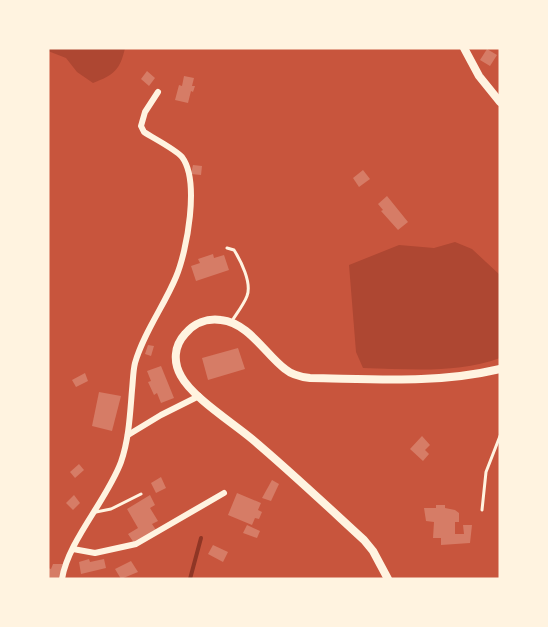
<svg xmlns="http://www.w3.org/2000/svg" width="548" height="627" viewBox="0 0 548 627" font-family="Helvetica,sans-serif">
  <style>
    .green { fill: #ae4732 }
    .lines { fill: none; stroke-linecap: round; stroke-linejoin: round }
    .stream { stroke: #8f3625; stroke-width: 4 }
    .building { fill: #d67c66 }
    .service { stroke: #fff3e0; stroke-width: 3 }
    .minor { stroke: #fff3e0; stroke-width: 6 }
    .secondary { stroke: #fff3e0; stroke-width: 8 }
  </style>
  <rect width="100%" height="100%" fill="#c8553d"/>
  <g class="green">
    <path d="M48,48H125C120,70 114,75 93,83L77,72L66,58L48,51Z"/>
    <path d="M455,242L472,249L500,275V358C456,374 409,369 363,368L356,352L349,265L399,245L434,248Z"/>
  </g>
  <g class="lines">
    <polyline class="stream" points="190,579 201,538"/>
  </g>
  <g class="building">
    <polygon points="487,49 497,55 490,66 480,60"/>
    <polygon points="147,71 155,78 149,86 141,79"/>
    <polygon points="184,76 194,78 192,86 195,86 193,92 191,91 188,103 175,100 179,85 182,86"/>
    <polygon points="193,165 202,166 201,175 191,174"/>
    <polygon points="363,170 370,179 359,187 353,178"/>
    <polygon points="387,196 408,222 398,230 381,211 383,210 378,204"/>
    <polygon points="213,254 214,258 224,255 229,270 196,281 191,266 200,263 198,259"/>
    <polygon points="148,345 154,346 151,356 145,354"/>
    <polygon points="238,348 245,369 208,380 202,358"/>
    <polygon points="161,366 174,398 161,403 157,393 154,395 148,382 151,381 147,371"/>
    <polygon points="85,373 88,381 76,387 72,380"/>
    <polygon points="99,392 121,396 112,431 92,426"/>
    <polygon points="422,436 430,445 425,450 429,454 423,461 410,449"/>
    <polygon points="79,464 84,470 75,478 70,472"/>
    <polygon points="161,477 166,488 156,493 151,483"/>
    <polygon points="272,480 279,484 271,501 262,498"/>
    <polygon points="237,493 261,503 258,510 262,512 259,519 255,518 252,525 228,515"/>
    <polygon points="74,495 80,503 73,510 66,503"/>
    <polygon points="150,495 155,505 150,508 158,521 152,524 156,530 134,543 128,534 138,528 127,509"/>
    <polygon points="436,505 445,505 445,508 455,510 459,513 459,522 455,522 455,534 464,534 463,525 472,525 470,543 441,545 441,538 433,538 434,522 426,521 424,508 436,508"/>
    <polygon points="247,525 260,531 257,538 243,533"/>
    <polygon points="213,545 228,552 223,562 208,554"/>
    <polygon points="89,559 90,562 104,559 106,568 81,574 79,562"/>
    <polygon points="131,561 138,572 121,579 115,569"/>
    <polygon points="53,564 63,564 60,579 48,579 48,568 51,569"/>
  </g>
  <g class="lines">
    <g class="service">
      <path d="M227,248L234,250C241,261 252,283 247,296C244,304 237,313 232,321"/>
      <polyline points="482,510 486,472 500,436"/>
      <polyline points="96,512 111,509 141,494"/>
    </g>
    <g class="minor">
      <polyline points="128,435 161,415 199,396"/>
      <polyline points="73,549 95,553 136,544 224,493"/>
      <path d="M62,579C68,541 107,500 121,462C129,439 130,414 132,390C133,381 133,371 135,363C144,332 164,306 176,277C187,251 200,181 182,157C175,149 153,138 144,132L141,126L145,112L158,92"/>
    </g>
    <g class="secondary">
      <polyline points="464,48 479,76 500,102"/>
      <path d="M388,579L373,551L364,540C327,506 290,471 252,439C233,423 192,397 181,376C173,362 174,346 185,334C194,323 207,318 221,320C249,323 265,354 285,369C292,375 301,377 310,378C374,379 437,384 500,369"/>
    </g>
  </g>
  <rect width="548" height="627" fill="none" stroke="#fff3e0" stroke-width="99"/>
</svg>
